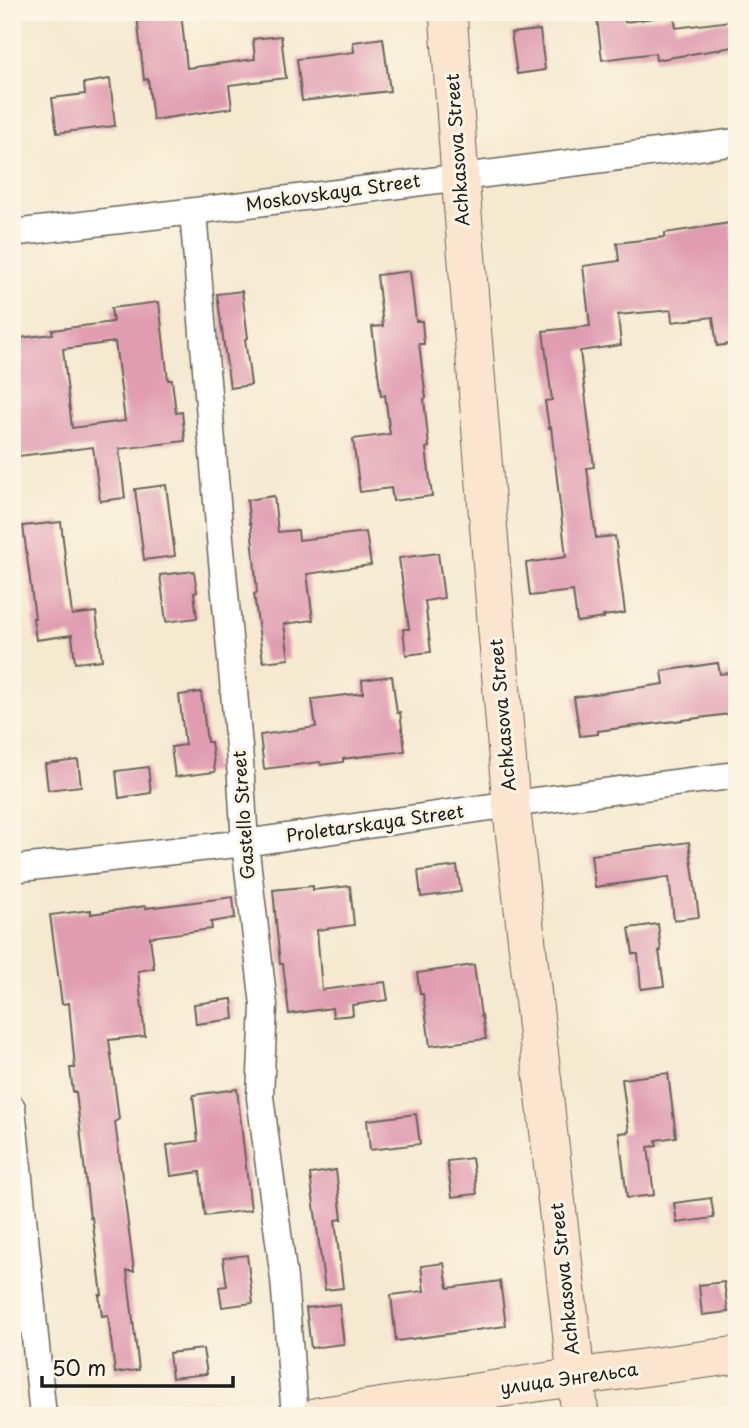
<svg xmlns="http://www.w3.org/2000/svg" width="749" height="1428" viewBox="0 0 749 1428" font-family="'Playpen Sans',sans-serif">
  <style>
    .building { fill: #e09db2; fill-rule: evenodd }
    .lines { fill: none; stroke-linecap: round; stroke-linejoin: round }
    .street-casing { stroke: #68645b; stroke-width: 29 }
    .secondary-casing { stroke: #68645b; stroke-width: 39 }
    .street { stroke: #fff; stroke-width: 26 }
    .secondary { stroke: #fbe5cf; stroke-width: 37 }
    .labels { text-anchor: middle; stroke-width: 6; stroke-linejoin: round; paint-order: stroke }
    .street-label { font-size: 18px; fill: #1c1c1c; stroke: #fcf5e5 }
  </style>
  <rect width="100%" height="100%" fill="#fcf5e5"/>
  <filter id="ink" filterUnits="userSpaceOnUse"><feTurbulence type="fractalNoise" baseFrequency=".0143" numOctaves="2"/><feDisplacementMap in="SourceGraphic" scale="14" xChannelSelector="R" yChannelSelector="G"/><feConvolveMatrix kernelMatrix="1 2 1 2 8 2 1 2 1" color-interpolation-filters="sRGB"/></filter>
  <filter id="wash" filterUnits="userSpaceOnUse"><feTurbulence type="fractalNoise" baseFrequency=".00686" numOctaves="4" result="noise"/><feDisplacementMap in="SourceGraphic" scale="28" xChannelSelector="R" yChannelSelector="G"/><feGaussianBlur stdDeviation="1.57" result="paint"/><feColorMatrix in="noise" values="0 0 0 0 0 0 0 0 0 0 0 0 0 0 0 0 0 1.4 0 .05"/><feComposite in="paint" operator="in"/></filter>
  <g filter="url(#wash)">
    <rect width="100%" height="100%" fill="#f5e9d0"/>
    <g id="blocks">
      <g class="building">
        <polygon points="159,12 181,12 187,68 255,59 253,39 281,36 286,78 229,85 232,108 153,120 148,79 144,80 137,15"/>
        <polygon points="624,15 625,22 674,15 676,28 730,21 733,47 656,60 655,53 602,60 597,18"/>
        <polygon points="540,30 545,70 517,74 511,33"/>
        <polygon points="383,38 390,91 302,101 297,59 354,52 353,42"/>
        <polygon points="110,79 115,126 57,133 52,98 85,94 84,83"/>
        <polygon points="730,223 736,269 729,270 737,343 717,346 713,317 672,322 671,310 618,315 621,345 580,351 594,467 587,468 596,538 615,536 625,613 603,616 604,618 577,622 573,591 530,596 526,563 566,557 551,427 549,428 545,401 552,400 543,331 590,326 583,266 619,261 617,243 665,237 665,233"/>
        <polygon points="410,271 416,321 422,321 424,344 419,344 426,398 424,399 429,447 426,448 432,496 393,501 391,488 360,492 353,439 390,434 385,395 381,396 372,327 383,326 377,275"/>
        <polygon points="242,291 248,338 245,339 251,385 230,388 217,294"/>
        <path d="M159,302L168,380H172L176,413L182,412L185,441L119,449L125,498L100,501L93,447L19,456L16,435H19L12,379V339L53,334L52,330L113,322L111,308ZM115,342L125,421L72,428L63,349Z"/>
        <polygon points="166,485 175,556 144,560 135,489"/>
        <polygon points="274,496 278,532 298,530 299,540 366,532 371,565 307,574 313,620 284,624 289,659 263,662 254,594 257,593 251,524 250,524 247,500"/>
        <polygon points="61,522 72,615 96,612 102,660 75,663 72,635 36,640 33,618 35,618 23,526"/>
        <polygon points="438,553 444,598 425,601 431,652 406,655 403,629 409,629 399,558"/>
        <polygon points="194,571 197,592 194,593 197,618 166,622 160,575"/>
        <polygon points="718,663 720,674 737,672 737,713 598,731 598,734 580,736 574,697 664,684 662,671"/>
        <polygon points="392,676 397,713 400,712 405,751 343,759 343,762 321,765 320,762 264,769 260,735 316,727 312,699 363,693 362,680"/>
        <polygon points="201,692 207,742 211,742 215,772 175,777 171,747 185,745 179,695"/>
        <polygon points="78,760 81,786 48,790 45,764"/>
        <polygon points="148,767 151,793 119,798 116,771"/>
        <polygon points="689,842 699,917 674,920 669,877 595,887 591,855"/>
        <polygon points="457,866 461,892 421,897 418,871"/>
        <polygon points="313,886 313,890 350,886 354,925 317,930 322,990 385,982 388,1000 352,1005 353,1015 333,1017 332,1008 289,1014 283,964 280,964 273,890"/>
        <polygon points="233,897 235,918 211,922 212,929 150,937 154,968 138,971 145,1036 109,1040 119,1119 115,1122 134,1271 127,1271 139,1370 115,1373 108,1315 102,1316 99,1295 102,1295 92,1217 90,1218 76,1092 73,1092 70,1068 75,1068 69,1003 62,1004 50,915 91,910 91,914 146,906 146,908"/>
        <polygon points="658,924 661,951 659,951 664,986 641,989 638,954 633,954 629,928"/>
        <polygon points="474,965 481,1016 482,1015 486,1039 430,1046 423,994 420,994 417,973"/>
        <polygon points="232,999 234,1019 196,1024 194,1004"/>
        <polygon points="668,1073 676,1137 656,1140 657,1146 648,1147 654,1195 627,1198 619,1133 629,1132 622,1079"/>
        <polygon points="237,1089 251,1210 205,1216 200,1172 171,1176 167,1145 198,1141 193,1095"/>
        <polygon points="416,1114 420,1144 370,1150 367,1120"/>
        <polygon points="472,1158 477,1194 452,1197 447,1161"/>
        <polygon points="336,1170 342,1219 335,1220 343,1288 325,1290 310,1174"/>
        <polygon points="711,1198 714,1218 677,1223 674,1203"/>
        <polygon points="247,1255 253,1303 222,1307 219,1287 227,1286 223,1258"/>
        <polygon points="444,1263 448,1288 500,1281 506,1326 396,1341 391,1295 424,1291 421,1266"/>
        <polygon points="724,1282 728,1312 702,1315 699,1285"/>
        <polygon points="339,1304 344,1344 311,1348 306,1308"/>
        <polygon points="203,1349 207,1374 172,1378 169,1353"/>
      </g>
    </g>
  </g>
  <g filter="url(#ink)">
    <use href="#blocks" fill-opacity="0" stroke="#68645b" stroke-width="2"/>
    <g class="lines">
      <g class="street-casing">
        <g id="street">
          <polyline points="193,212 221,550 239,747 245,843 264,1005 260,1097 284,1279 295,1416"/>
          <path d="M12,233C254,205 495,172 737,142"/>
          <polyline points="12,869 245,843 511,804 737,775"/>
          <polyline points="12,1108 43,1416"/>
        </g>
      </g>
      <g class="secondary-casing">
        <g id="secondary">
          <polyline points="448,12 460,176 511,804 569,1310 580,1416"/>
          <polyline points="318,1416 576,1377 737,1355"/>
        </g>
      </g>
      <use href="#street" class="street"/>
      <use href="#secondary" class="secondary"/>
    </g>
  </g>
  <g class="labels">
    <g class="street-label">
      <text transform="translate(458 150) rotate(-94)" y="6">Achkasova Street</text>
      <text transform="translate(333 193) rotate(-8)" y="6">Moskovskaya Street</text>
      <text transform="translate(503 715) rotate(-95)" y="6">Achkasova Street</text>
      <text transform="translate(244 815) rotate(-94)" y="6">Gastello Street</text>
      <text transform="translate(375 824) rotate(-8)" y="6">Proletarskaya Street</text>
      <text transform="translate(565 1279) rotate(-96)" y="6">Achkasova Street</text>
      <text transform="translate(569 1379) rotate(-8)" y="6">улица Энгельса</text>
    </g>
  </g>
  <rect width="749" height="1428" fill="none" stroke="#fcf5e5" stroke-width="42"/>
  <path d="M42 1376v10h191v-10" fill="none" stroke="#1c1c1c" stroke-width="3.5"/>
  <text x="52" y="1376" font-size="21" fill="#1c1c1c" stroke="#fcf5e5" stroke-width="5" paint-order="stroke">50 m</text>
</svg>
